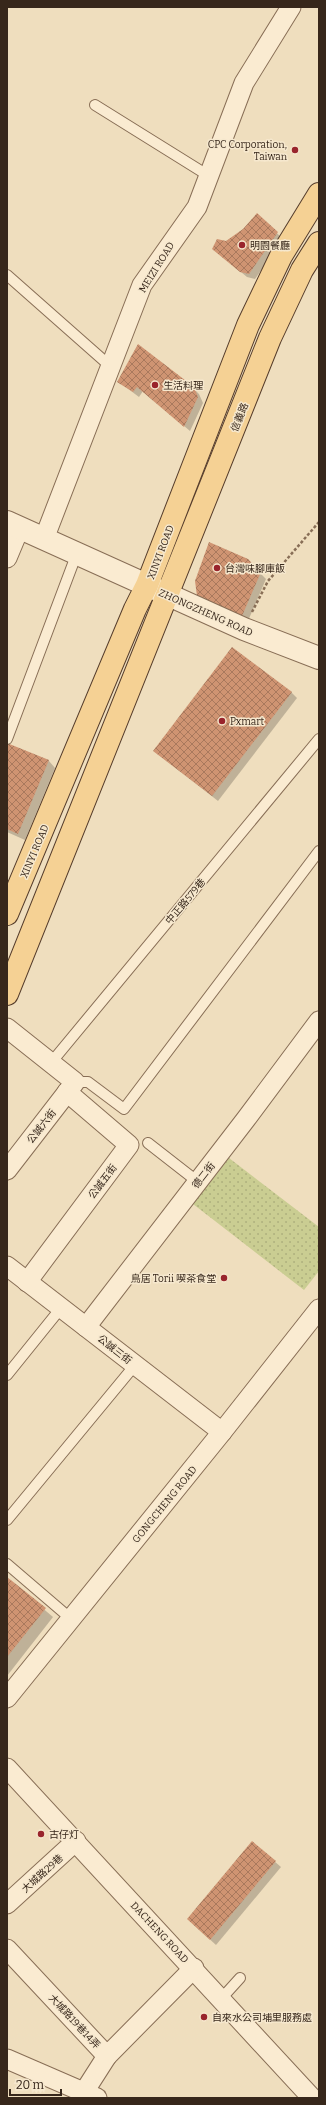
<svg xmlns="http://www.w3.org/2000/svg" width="326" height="2105" viewBox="0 0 326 2105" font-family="Bitter,'Noto Sans TC',serif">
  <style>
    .park { fill: url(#park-dots) }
    .shadow { fill: #0003 }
    .building { fill: url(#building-cross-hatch) }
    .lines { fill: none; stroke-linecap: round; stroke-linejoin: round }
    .service-casing { stroke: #886e56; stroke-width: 12 }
    .minor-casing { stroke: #886e56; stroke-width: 21 }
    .tertiary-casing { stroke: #886e56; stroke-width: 24 }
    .primary-casing { stroke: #553c2b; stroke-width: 24 }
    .path { stroke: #886e56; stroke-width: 2.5; stroke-dasharray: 3 2; stroke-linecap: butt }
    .service { stroke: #faebd1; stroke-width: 10 }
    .minor { stroke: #faebd1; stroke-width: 19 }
    .tertiary { stroke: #faebd1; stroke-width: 22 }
    .primary { stroke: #f5d194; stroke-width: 22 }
    .poi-dot { fill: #99242c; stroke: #f6e8ce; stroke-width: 1.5 }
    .labels { text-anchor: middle; stroke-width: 3; stroke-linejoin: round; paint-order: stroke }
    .poi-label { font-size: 10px; fill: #37271b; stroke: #f6e8ce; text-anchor: start }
    .street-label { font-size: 10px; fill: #37271b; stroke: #f6e8ce }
  </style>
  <defs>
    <pattern id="park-dots" width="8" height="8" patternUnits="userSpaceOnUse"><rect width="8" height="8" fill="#cacd92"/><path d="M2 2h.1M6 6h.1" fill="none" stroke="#aeb07d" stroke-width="1.8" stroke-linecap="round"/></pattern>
    <pattern id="building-cross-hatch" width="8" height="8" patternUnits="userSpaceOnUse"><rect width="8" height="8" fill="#cf9472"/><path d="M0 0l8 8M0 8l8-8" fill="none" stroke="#a9795d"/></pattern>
  </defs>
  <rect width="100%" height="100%" fill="#efdebe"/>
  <polygon class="park" points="229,1158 319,1227 319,1271 304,1290 193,1204"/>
  <g class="shadow">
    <polygon points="257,214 283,239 255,279 247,277 213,249 244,230"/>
    <polygon points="119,382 193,388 199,394 203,403 190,431 143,391 139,397"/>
    <polygon points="247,560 266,579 248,621 198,596"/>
    <polygon points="291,692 297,698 218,801 154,751"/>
    <polygon points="7,744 49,761 55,768 25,840 7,832"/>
    <polygon points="7,1578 53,1617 7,1676"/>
    <polygon points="252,1842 281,1867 216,1945 193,1924"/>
  </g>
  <g class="building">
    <polygon points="257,213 278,232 249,274 240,272 212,249 217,239 226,241 243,229"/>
    <polygon points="138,344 194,387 198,397 184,427 137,387 133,392 117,382"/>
    <polygon points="209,542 248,559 261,572 242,616 197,596 195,581"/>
    <polygon points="232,647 292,692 212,796 153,751"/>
    <polygon points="7,743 49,760 18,834 7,829"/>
    <polygon points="7,1577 46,1608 7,1657"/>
    <polygon points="252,1841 276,1861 210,1940 187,1919"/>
  </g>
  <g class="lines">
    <g class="service-casing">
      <g id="service">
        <polyline points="95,105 209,176"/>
        <polyline points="7,275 110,366"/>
        <polyline points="7,739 77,553"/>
        <polyline points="50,1064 319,739"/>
        <polyline points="75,1082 88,1082 124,1109 319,851"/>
        <polyline points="148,1143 198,1182"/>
        <polyline points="7,1375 61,1308"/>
        <polyline points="7,1520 135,1365"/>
        <polyline points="7,1564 70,1618"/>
        <polyline points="221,1999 240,1978"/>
      </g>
    </g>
    <g class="minor-casing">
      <g id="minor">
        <polyline points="44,539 142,285 197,207 244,83 291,7"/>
        <polyline points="7,558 20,527"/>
        <polyline points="7,1028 75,1082 7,1170"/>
        <polyline points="7,1266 222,1432"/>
        <polyline points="27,1282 129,1145 67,1092"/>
        <polyline points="86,1327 246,1119 319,1021"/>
        <polyline points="7,1698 222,1432 319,1309"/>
        <polyline points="7,1768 312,2098"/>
        <polyline points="7,1904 76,1841"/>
        <polyline points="7,1949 107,2056 194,1968"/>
        <polyline points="7,2059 97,2098"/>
        <polyline points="84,2092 107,2056"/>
      </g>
    </g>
    <g class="tertiary-casing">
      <polyline id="tertiary" points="7,522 244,629 319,658"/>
    </g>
    <g class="primary-casing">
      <g id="primary">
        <polyline points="7,914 135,609 147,585 248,325 281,256 319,194"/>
        <polyline points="7,994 270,338 302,270 319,243"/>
      </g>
    </g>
    <polyline class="path" points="252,612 268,581 319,522"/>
    <use href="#service" class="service"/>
    <use href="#minor" class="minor"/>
    <use href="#tertiary" class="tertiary"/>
    <use href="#primary" class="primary"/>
  </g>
  <g class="poi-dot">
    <circle cx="295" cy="150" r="4"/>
    <circle cx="242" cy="245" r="4"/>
    <circle cx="155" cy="385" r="4"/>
    <circle cx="217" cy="568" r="4"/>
    <circle cx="222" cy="721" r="4"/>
    <circle cx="224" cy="1278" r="4"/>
    <circle cx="41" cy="1834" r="4"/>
    <circle cx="204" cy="2017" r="4"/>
  </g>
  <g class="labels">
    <g class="poi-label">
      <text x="287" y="148" text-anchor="end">CPC Corporation,<tspan x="287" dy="12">Taiwan</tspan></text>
      <text x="250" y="249">明園餐廳</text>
      <text x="163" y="389">生活料理</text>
      <text x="225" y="572">台灣味腳庫飯</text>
      <text x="230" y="725">Pxmart</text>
      <text x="216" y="1282" text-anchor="end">鳥居 Torii 喫茶食堂</text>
      <text x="49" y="1838">古仔灯</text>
      <text x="212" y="2021">自來水公司埔里服務處</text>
    </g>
    <g class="street-label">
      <text transform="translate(156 267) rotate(-58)" y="4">MEIZI ROAD</text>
      <text transform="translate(239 417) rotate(-68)" y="4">信義路</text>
      <text transform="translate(160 552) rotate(-69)" y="4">XINYI ROAD</text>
      <text transform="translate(206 612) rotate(24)" y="4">ZHONGZHENG ROAD</text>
      <text transform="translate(34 851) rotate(-67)" y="4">XINYI ROAD</text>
      <text transform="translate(185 901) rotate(-50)" y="4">中正路579巷</text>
      <text transform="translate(41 1126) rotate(-52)" y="4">公誠六街</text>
      <text transform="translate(203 1175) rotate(-52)" y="4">德二街</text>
      <text transform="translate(102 1181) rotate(-53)" y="4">公誠五街</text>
      <text transform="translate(115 1349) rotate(38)" y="4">公誠三街</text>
      <text transform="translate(164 1504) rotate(-51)" y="4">GONGCHENG ROAD</text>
      <text transform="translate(42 1873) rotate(-42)" y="4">大城路29巷</text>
      <text transform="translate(160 1932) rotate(47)" y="4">DACHENG ROAD</text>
      <text transform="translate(75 2021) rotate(47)" y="4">大城路19巷14弄</text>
    </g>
  </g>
  <rect width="326" height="2105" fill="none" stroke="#37271b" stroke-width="16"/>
  <path d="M10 2089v6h51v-6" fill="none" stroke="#37271b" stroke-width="2"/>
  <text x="16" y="2089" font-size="12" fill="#37271b" stroke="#f6e8ce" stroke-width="3" paint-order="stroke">20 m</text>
</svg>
